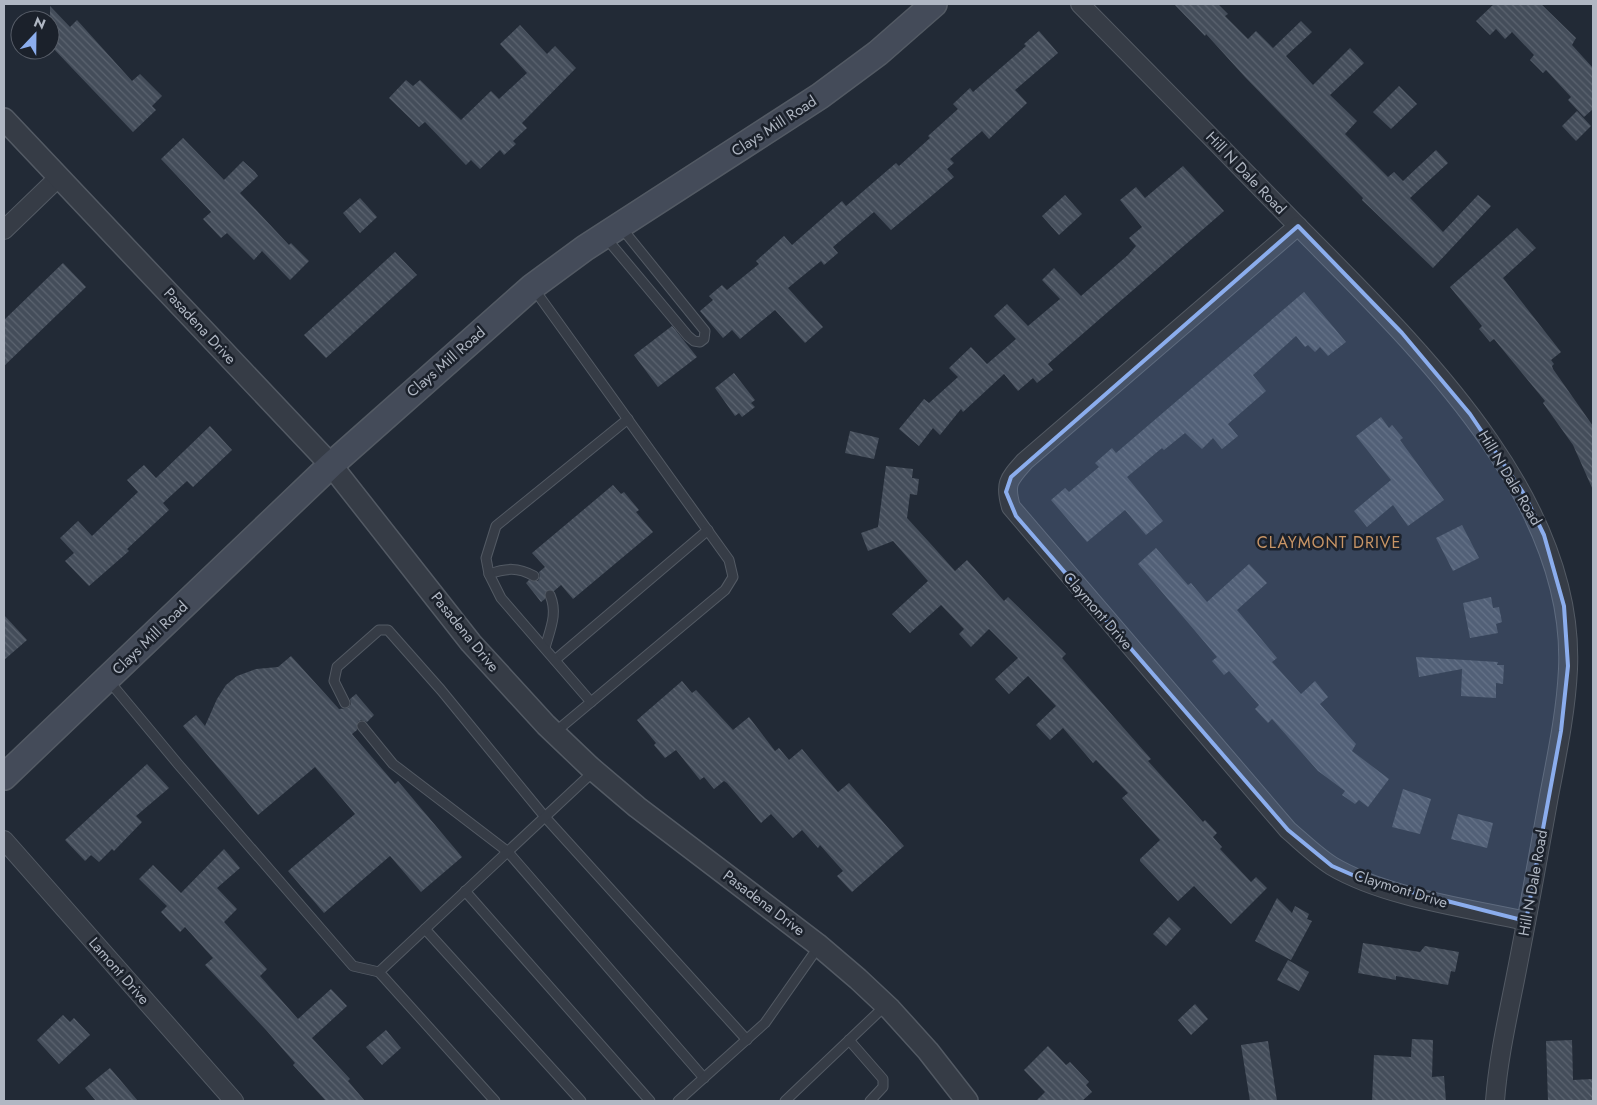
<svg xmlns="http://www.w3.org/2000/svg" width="1597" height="1105" viewBox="0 0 1597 1105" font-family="Jost,sans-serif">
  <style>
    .building { fill: url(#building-back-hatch) }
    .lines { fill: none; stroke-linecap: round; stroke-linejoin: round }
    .service-casing { stroke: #535a64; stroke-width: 11 }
    .minor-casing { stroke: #535a64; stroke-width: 20 }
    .tertiary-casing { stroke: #535a64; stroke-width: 24 }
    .secondary-casing { stroke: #535a64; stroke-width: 28 }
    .service { stroke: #363c46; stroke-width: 9 }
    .minor { stroke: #363c46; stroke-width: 18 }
    .tertiary { stroke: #363c46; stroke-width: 21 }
    .secondary { stroke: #444b59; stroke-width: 25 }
    .marked { fill: #8baded; fill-opacity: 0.2; stroke: #8baded; stroke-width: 4; stroke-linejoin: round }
    .labels { text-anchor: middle; stroke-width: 5; stroke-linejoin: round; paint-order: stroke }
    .street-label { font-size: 15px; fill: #b0b7c3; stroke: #1b212b }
    .neighbourhood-label { font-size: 16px; letter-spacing: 1px; fill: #c89566; stroke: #1b212b }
  </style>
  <defs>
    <pattern id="building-back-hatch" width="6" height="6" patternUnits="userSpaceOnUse" patternTransform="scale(1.25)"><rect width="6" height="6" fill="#444d5a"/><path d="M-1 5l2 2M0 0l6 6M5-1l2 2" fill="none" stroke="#5c6470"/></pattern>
  </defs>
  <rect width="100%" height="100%" fill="#222a36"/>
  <g class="building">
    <polygon points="1174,4 1218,4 1228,14 1225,16 1248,39 1256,31 1273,48 1301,21 1312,32 1286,56 1313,85 1350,48 1364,63 1330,95 1357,121 1345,134 1388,177 1394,172 1403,181 1436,150 1448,163 1410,198 1443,232 1478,195 1491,206 1433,268 1362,200 1363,198 1245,77 1206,34 1205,36"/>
    <polygon points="1494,4 1541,4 1576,38 1572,45 1593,68 1593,109 1584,117 1568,100 1571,97 1546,70 1543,73 1530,60 1534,55 1512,32 1505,39 1496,29 1490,35 1476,21"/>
    <polygon points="50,6 70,27 77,20 132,81 140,74 162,96 152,106 156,110 133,132 50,45"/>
    <polygon points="520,25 547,54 555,46 576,68 522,123 527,128 513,141 516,144 504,155 500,150 480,169 471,160 466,165 425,122 419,127 389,98 406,80 413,86 420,80 461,120 491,91 499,99 527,73 500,44"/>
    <polygon points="1039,31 1058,53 1015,90 1027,103 989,139 982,131 950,159 954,163 947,169 954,177 891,230 874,212 833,247 838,253 824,265 821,261 788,288 823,327 805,343 775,310 740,339 732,330 723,338 700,311 713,300 709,296 722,285 727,290 759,264 756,261 784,236 792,245 842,201 846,206 896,163 899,166 930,138 928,136 958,109 953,104 970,88 973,92 1026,46 1024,44"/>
    <polygon points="1399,86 1417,104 1391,129 1373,112"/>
    <polygon points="1577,111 1591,126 1576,141 1562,126"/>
    <polygon points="183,138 224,180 243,161 255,172 258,176 240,193 289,245 291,243 309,261 290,280 262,251 254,260 227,233 221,238 203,219 211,212 161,159"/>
    <polygon points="1183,166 1224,211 1048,364 1053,370 1037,383 1033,378 1018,391 1004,374 963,412 961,409 940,435 933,428 919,446 899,429 924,399 929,403 958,377 949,368 971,347 987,364 1016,339 994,316 1007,304 1028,326 1060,299 1042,280 1054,268 1081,296 1128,255 1136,246 1129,238 1142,227 1120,200 1136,187 1145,198"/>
    <polygon points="1065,195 1082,214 1059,235 1042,216"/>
    <polygon points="360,198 377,217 360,233 343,213"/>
    <polygon points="1517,228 1536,248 1503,278 1561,352 1551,360 1554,364 1552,366 1553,369 1593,426 1593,490 1573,445 1543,403 1545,401 1494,339 1490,342 1479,329 1482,326 1450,287"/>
    <polygon points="395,252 417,275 326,358 304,335"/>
    <polygon points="63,263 86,287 4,366 4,320"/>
    <polygon points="1304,292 1346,342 1328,356 1320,347 1315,352 1308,345 1305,347 1296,336 1253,375 1266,391 1228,424 1238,436 1222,449 1213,438 1202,449 1185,433 1164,450 1162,448 1127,477 1163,521 1146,535 1125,510 1087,542 1051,500 1065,488 1069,492 1099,467 1095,463 1112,448 1116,453"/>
    <polygon points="672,326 697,357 658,387 634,355"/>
    <polygon points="734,373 755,400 751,403 755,407 742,417 739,413 735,416 715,388"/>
    <polygon points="1381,417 1389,428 1392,425 1403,438 1400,440 1444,500 1408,526 1393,505 1367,527 1354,511 1391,480 1356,436"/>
    <polygon points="210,426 232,450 193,487 187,481 163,503 169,510 127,549 129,551 89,586 65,561 74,553 60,538 78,521 92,536 138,492 127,480 144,465 156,478"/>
    <polygon points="850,431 879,438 874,459 845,453"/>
    <polygon points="886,466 913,469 912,478 919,479 917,495 910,494 907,518 929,542 955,571 967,560 1004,601 1008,597 1066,654 1062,658 1151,759 1148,761 1203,822 1205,820 1217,833 1213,837 1222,847 1220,849 1251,882 1256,877 1267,888 1231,924 1194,886 1178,901 1140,861 1140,859 1160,840 1122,798 1128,793 1096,760 1093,763 1063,728 1050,740 1036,725 1056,706 1028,676 1009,694 995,679 1018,658 989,629 971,647 959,634 964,629 941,605 910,633 892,614 928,581 893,541 868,551 861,533 878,527"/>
    <polygon points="613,485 621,494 624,492 639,510 636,512 653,532 573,599 561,585 554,591 546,591 545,599 541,602 526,583 529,580 538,581 540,576 539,572 545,567 532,553"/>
    <polygon points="1462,525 1479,558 1453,571 1436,538"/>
    <polygon points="1156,548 1188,585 1191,583 1207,602 1249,564 1267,583 1237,610 1277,658 1272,662 1301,694 1315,681 1328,697 1320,704 1356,744 1352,751 1389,779 1368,807 1359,800 1355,804 1342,795 1345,791 1318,771 1272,719 1268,723 1255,709 1259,705 1229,671 1224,675 1212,661 1217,657 1207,645 1138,564"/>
    <polygon points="1491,597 1493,608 1499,607 1502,622 1496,624 1498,633 1470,638 1463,603"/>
    <polygon points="4,615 27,640 4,660"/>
    <polygon points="291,656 339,709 348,708 351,704 350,699 356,694 374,715 367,722 361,720 358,722 357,730 352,734 395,784 398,781 462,857 421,892 390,856 324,913 288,871 355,814 315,767 258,815 183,726 196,715 205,726 217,699 226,685 237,676 256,669 278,667"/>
    <polygon points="1416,657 1498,662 1497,665 1504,665 1503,684 1496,683 1496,698 1461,696 1462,669 1419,677"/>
    <polygon points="682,681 692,693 696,690 733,730 749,717 775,751 779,748 789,760 802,749 838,792 849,783 904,846 852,892 837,876 843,871 820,845 818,848 802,830 793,838 771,814 761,823 727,783 724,781 714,789 704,777 700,780 676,750 665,758 654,745 656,743 637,720"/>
    <polygon points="147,764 169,788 136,816 142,822 114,851 112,849 99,862 91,855 85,861 65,840"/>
    <polygon points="1403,789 1431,799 1420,834 1392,827"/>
    <polygon points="1458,814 1493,823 1487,848 1451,839"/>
    <polygon points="224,849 240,868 217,888 237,909 224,922 267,969 260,976 298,1019 331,989 347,1006 312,1038 350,1079 348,1081 365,1101 326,1101 293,1065 295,1063 266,1030 205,965 213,958 185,927 180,932 161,912 167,906 139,879 153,865 181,893"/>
    <polygon points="1277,898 1292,913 1295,906 1309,914 1307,919 1312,921 1291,960 1255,941"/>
    <polygon points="1169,917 1181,929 1166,946 1153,934"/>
    <polygon points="1363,943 1420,952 1425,946 1459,952 1455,972 1451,971 1448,985 1396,976 1396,980 1358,973"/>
    <polygon points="1288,960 1309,972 1299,991 1277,980"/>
    <polygon points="1195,1004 1208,1019 1191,1035 1178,1020"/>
    <polygon points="63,1015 70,1022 74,1018 90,1035 59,1064 37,1040"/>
    <polygon points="386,1030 401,1048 382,1065 366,1047"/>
    <polygon points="1412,1039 1433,1040 1432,1077 1444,1076 1446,1101 1372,1101 1374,1055 1411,1057"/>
    <polygon points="1572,1040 1573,1080 1593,1079 1593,1101 1548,1101 1546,1041"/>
    <polygon points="1268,1041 1277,1101 1250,1101 1241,1045"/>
    <polygon points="1048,1046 1066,1065 1070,1062 1089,1082 1086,1085 1092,1092 1082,1101 1036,1101 1045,1092 1024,1070"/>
    <polygon points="110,1068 138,1101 96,1101 85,1088"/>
  </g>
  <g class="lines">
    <g class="service-casing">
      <g id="service">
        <polyline points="606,238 688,336 694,341 700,342 704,339 705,331 620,226"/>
        <polyline points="534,289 729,560 733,577 725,590 554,733"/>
        <path d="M489,574C506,568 518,567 534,576"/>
        <path d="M545,648C550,629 558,614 550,595"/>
        <polyline points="555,660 708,530"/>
        <polyline points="109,681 178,764 353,966 379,972"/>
        <polyline points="591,702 501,598 489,574 486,558 496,526 628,419"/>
        <polyline points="345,703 334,681 337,667 379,630 388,630 441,690 545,817 747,1040"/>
        <polyline points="362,726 393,764 508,852 704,1078"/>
        <polyline points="465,891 650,1101"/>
        <polyline points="425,929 581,1101"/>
        <polyline points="849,1040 883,1079 883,1087 870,1101"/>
        <polyline points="495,1101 379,972 594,771"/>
        <polyline points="678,1101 765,1023 819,946"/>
        <polyline points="785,1101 886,1005"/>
      </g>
    </g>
    <g class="minor-casing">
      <g id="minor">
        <path d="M1080,4C1149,74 1219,145 1288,216C1403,334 1576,490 1568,669C1566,712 1557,754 1549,796C1538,858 1527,919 1515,980C1507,1020 1498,1061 1495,1101"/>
        <path d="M1298,226L1025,461C1009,479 1004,483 1011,507L1288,830C1302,842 1316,856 1332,866C1384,897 1467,908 1526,921"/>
        <polyline points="4,230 59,177"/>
        <polyline points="4,840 234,1101"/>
      </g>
    </g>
    <g class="tertiary-casing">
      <polyline id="tertiary" points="4,119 331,465 471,643 546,725 590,767 637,807 817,944 858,979 890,1009 928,1051 967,1101"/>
    </g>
    <g class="secondary-casing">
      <polyline id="secondary" points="4,777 331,465 532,287 585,248 820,96 878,53 934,4"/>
    </g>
    <use href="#service" class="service"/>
    <use href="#minor" class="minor"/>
    <use href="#tertiary" class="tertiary"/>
    <use href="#secondary" class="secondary"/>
  </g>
  <path class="marked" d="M1298,226L1402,333L1470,414L1524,494L1544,535L1564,606L1568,666L1561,731L1526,921L1364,880L1332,866L1288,830L1016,516L1006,492L1011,477Z"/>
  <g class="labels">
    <g class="street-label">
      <text transform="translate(774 126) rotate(-33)" y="5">Clays Mill Road</text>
      <text transform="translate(1246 173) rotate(46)" y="5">Hill N Dale Road</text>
      <text transform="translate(200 326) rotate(47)" y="5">Pasadena Drive</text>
      <text transform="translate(446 362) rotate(-41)" y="5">Clays Mill Road</text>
      <text transform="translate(1510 478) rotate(59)" y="5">Hill N Dale Road</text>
      <text transform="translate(1098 611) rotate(49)" y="5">Claymont Drive</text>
      <text transform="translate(465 632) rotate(51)" y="5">Pasadena Drive</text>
      <text transform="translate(150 638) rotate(-44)" y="5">Clays Mill Road</text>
      <text transform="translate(1533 883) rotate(-80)" y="5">Hill N Dale Road</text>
      <text transform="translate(1401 889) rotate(17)" y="5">Claymont Drive</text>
      <text transform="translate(764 903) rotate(37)" y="5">Pasadena Drive</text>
      <text transform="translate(119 971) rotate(49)" y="5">Lamont Drive</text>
    </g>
    <g class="neighbourhood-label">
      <text x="1329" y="548">CLAYMONT DRIVE</text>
    </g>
  </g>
  <rect width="1597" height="1105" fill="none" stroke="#b0b7c3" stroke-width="10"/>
  <g transform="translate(35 35) rotate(22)"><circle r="24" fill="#1b212b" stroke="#575d68"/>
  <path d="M0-4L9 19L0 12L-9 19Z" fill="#8baded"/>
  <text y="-8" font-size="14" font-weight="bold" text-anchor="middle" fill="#b0b7c3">N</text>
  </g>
</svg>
